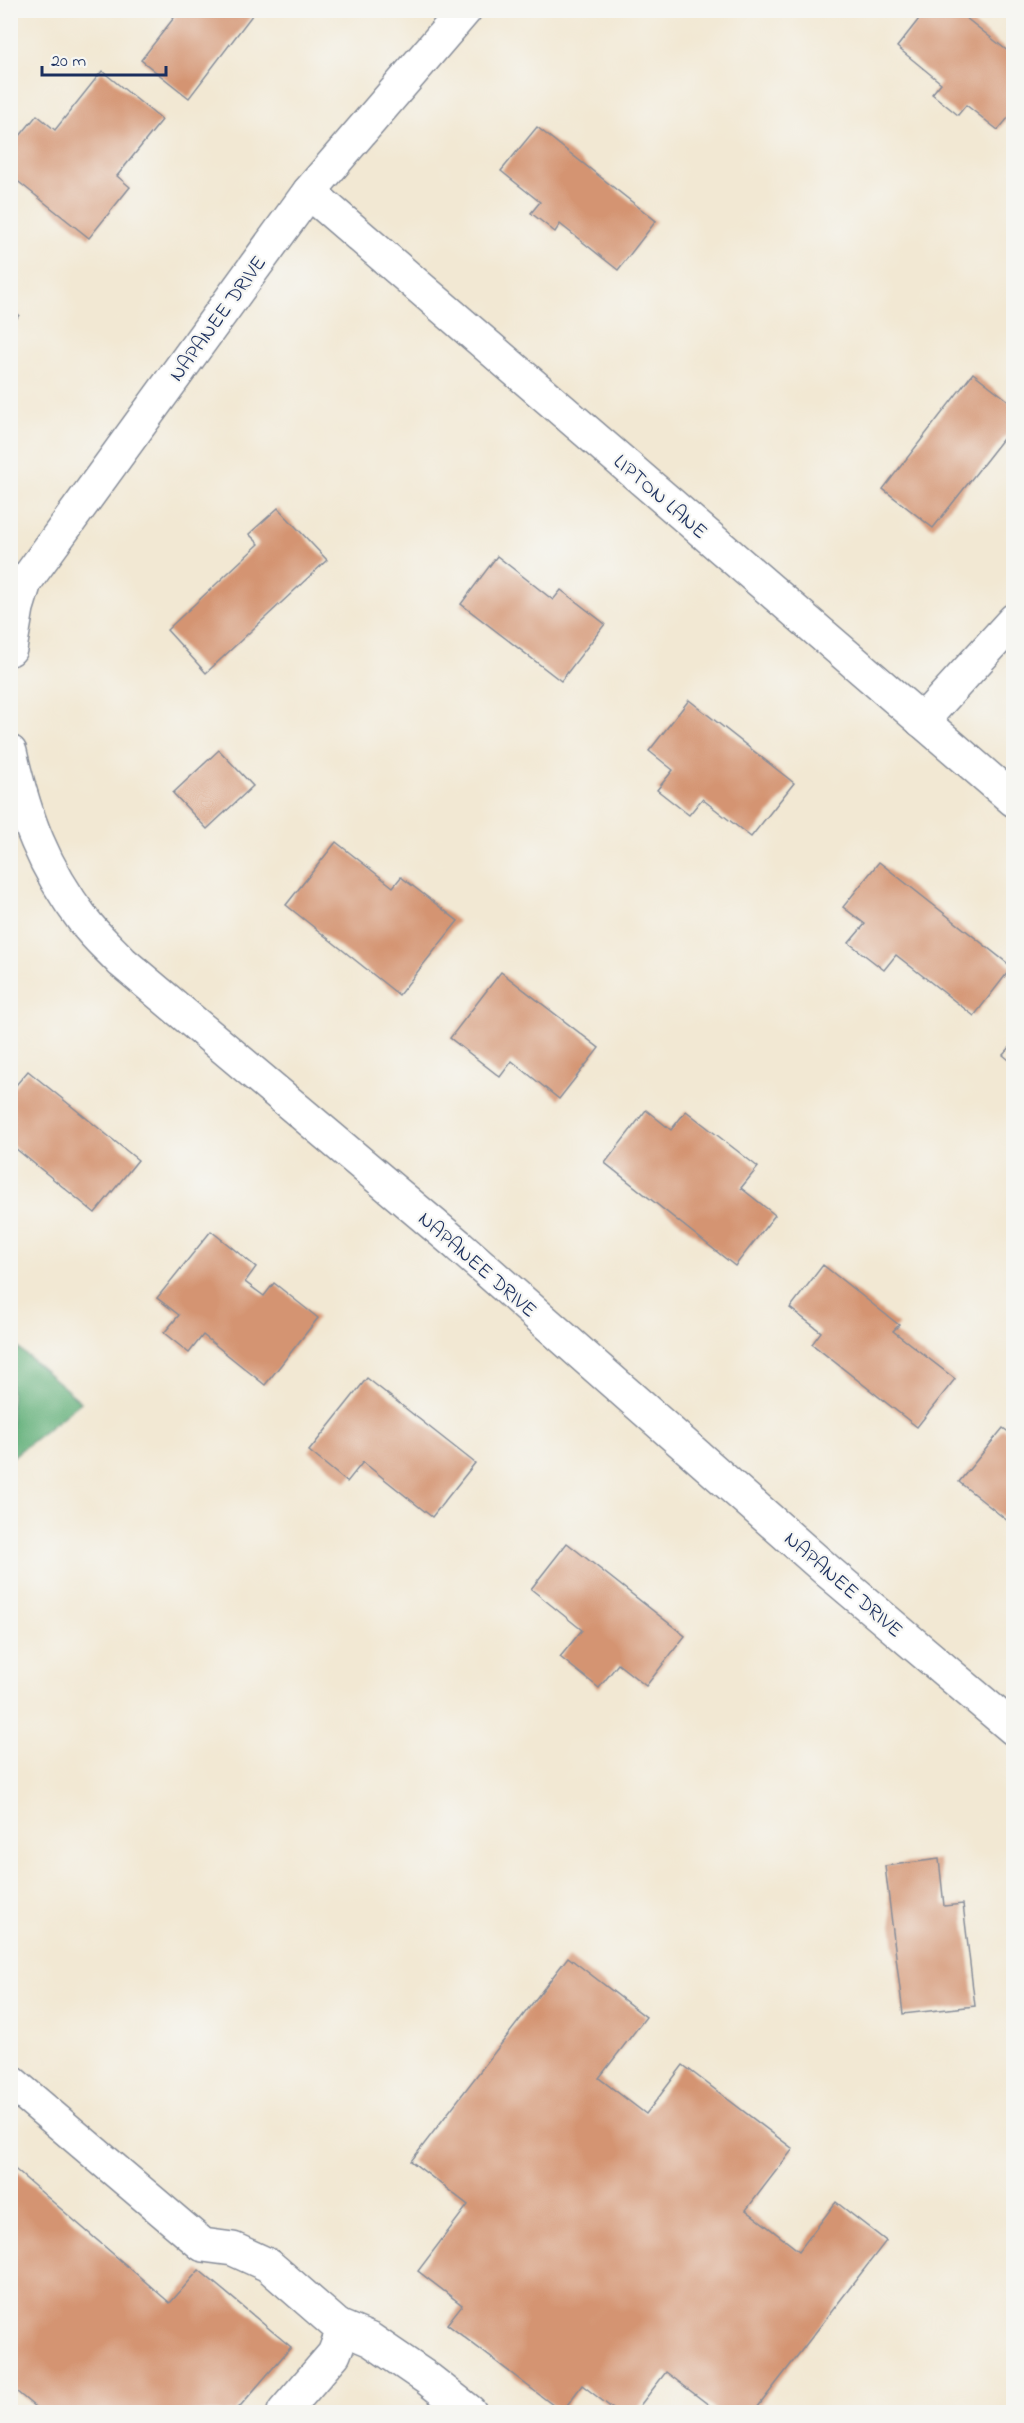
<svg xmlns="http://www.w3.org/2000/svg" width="1024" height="2423" viewBox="0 0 1024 2423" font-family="'Indie Flower',sans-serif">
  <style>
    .forest { fill: #65b17b; stroke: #40706c; stroke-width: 1.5 }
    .building { fill: #d49472 }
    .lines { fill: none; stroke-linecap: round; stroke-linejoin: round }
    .minor-casing { stroke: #868c98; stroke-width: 36 }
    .minor { stroke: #fff; stroke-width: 33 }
    .labels { text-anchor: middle; stroke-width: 4.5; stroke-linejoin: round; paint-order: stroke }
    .street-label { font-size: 21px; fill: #1b2f5e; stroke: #f6f6f2 }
  </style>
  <rect width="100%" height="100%" fill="#f6f6f2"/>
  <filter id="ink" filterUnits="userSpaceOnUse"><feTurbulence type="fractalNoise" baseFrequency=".0167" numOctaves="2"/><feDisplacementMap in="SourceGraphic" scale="12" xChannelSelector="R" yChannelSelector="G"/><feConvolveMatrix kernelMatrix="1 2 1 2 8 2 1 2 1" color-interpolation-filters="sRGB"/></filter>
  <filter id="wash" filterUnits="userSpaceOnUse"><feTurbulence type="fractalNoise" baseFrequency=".008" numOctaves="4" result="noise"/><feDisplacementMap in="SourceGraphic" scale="24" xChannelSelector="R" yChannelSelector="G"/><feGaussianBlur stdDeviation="1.35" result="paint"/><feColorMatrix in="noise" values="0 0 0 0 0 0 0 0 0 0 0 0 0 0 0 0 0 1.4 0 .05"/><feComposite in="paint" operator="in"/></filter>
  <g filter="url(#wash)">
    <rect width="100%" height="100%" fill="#f2e8d3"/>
    <polygon class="forest" points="11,1342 81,1402 11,1458"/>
    <g id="blocks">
      <g class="building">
        <polygon points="180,10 256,10 189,98 141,60"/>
        <polygon points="926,10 956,10 1014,56 1014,111 998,130 966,105 958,115 932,94 941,83 897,47"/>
        <polygon points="102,71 162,120 117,176 130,187 89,238 10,175 10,148 37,115 55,130"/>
        <polygon points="537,127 656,221 618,270 560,224 555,232 531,213 540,202 501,171"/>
        <polygon points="10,309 19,315 10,328"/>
        <polygon points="973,373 1014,405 1014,425 933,528 883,489"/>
        <polygon points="278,508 327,560 206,673 167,630 259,544 249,534"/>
        <polygon points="497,556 553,600 561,590 605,624 561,681 461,604"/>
        <polygon points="689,700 794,783 751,837 702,799 689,815 657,790 673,770 649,751"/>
        <polygon points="219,750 253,786 207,829 173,793"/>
        <polygon points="336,842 393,887 401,877 458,921 399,995 286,905"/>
        <polygon points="879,862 1012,967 974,1016 896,955 884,970 849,943 865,924 843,907"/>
        <polygon points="501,972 599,1048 559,1099 512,1061 500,1077 450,1038"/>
        <polygon points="1014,1043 1014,1064 1003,1055"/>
        <polygon points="28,1071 138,1160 95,1213 10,1144 10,1092"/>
        <polygon points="646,1110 671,1130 686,1111 758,1167 741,1188 775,1215 735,1266 605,1163"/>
        <polygon points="211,1231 256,1267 245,1282 264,1296 274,1283 318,1318 265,1385 203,1335 189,1353 164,1333 179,1315 157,1298"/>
        <polygon points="823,1265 899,1325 893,1331 955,1379 917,1427 812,1344 821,1332 790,1308"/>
        <polygon points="367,1378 475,1463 432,1517 363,1462 347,1482 309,1451"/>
        <polygon points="1003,1428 1014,1436 1014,1526 959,1482"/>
        <polygon points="567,1543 685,1636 646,1686 618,1664 599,1688 560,1657 582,1630 531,1589"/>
        <polygon points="939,1859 944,1906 963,1904 975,2006 903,2014 885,1866"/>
        <polygon points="568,1957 646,2017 599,2078 646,2114 683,2065 793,2149 746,2210 799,2251 836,2202 886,2241 754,2412 718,2412 666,2372 635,2412 617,2412 582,2385 562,2412 447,2324 462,2305 418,2271 468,2205 411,2161"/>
        <polygon points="10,2165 170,2303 199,2270 291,2347 235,2412 41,2412 10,2386"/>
      </g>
    </g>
  </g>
  <g filter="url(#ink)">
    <use href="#blocks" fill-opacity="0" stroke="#868c98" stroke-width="1.5"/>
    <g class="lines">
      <g class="minor-casing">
        <g id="minor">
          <polyline points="309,192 1014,800"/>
          <polyline points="10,649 17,608 25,582 309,192 465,10"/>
          <polyline points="922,721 1014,620"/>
          <path d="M10,752C25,818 43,867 84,921C95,936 110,949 122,962L458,1245L830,1573L1014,1729"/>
          <polyline points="10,2081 203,2245 233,2249 268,2265 338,2326 341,2336 334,2354 284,2412"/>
          <polyline points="338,2326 371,2340 428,2379 470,2412"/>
        </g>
      </g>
      <use href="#minor" class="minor"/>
    </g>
  </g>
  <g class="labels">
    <g class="street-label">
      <text transform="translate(217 318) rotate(-54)" y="7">NAPANEE DRIVE</text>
      <text transform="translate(661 496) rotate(41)" y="7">LIPTON LANE</text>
      <text transform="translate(478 1264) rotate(41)" y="7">NAPANEE DRIVE</text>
      <text transform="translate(844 1584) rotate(41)" y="7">NAPANEE DRIVE</text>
    </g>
  </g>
  <rect width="1024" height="2423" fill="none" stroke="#f6f6f2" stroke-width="36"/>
  <path d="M42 66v9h124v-9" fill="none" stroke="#1b2f5e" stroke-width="3"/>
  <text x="51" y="66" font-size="18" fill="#1b2f5e" stroke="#f6f6f2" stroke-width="4.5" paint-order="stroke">20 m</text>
</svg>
